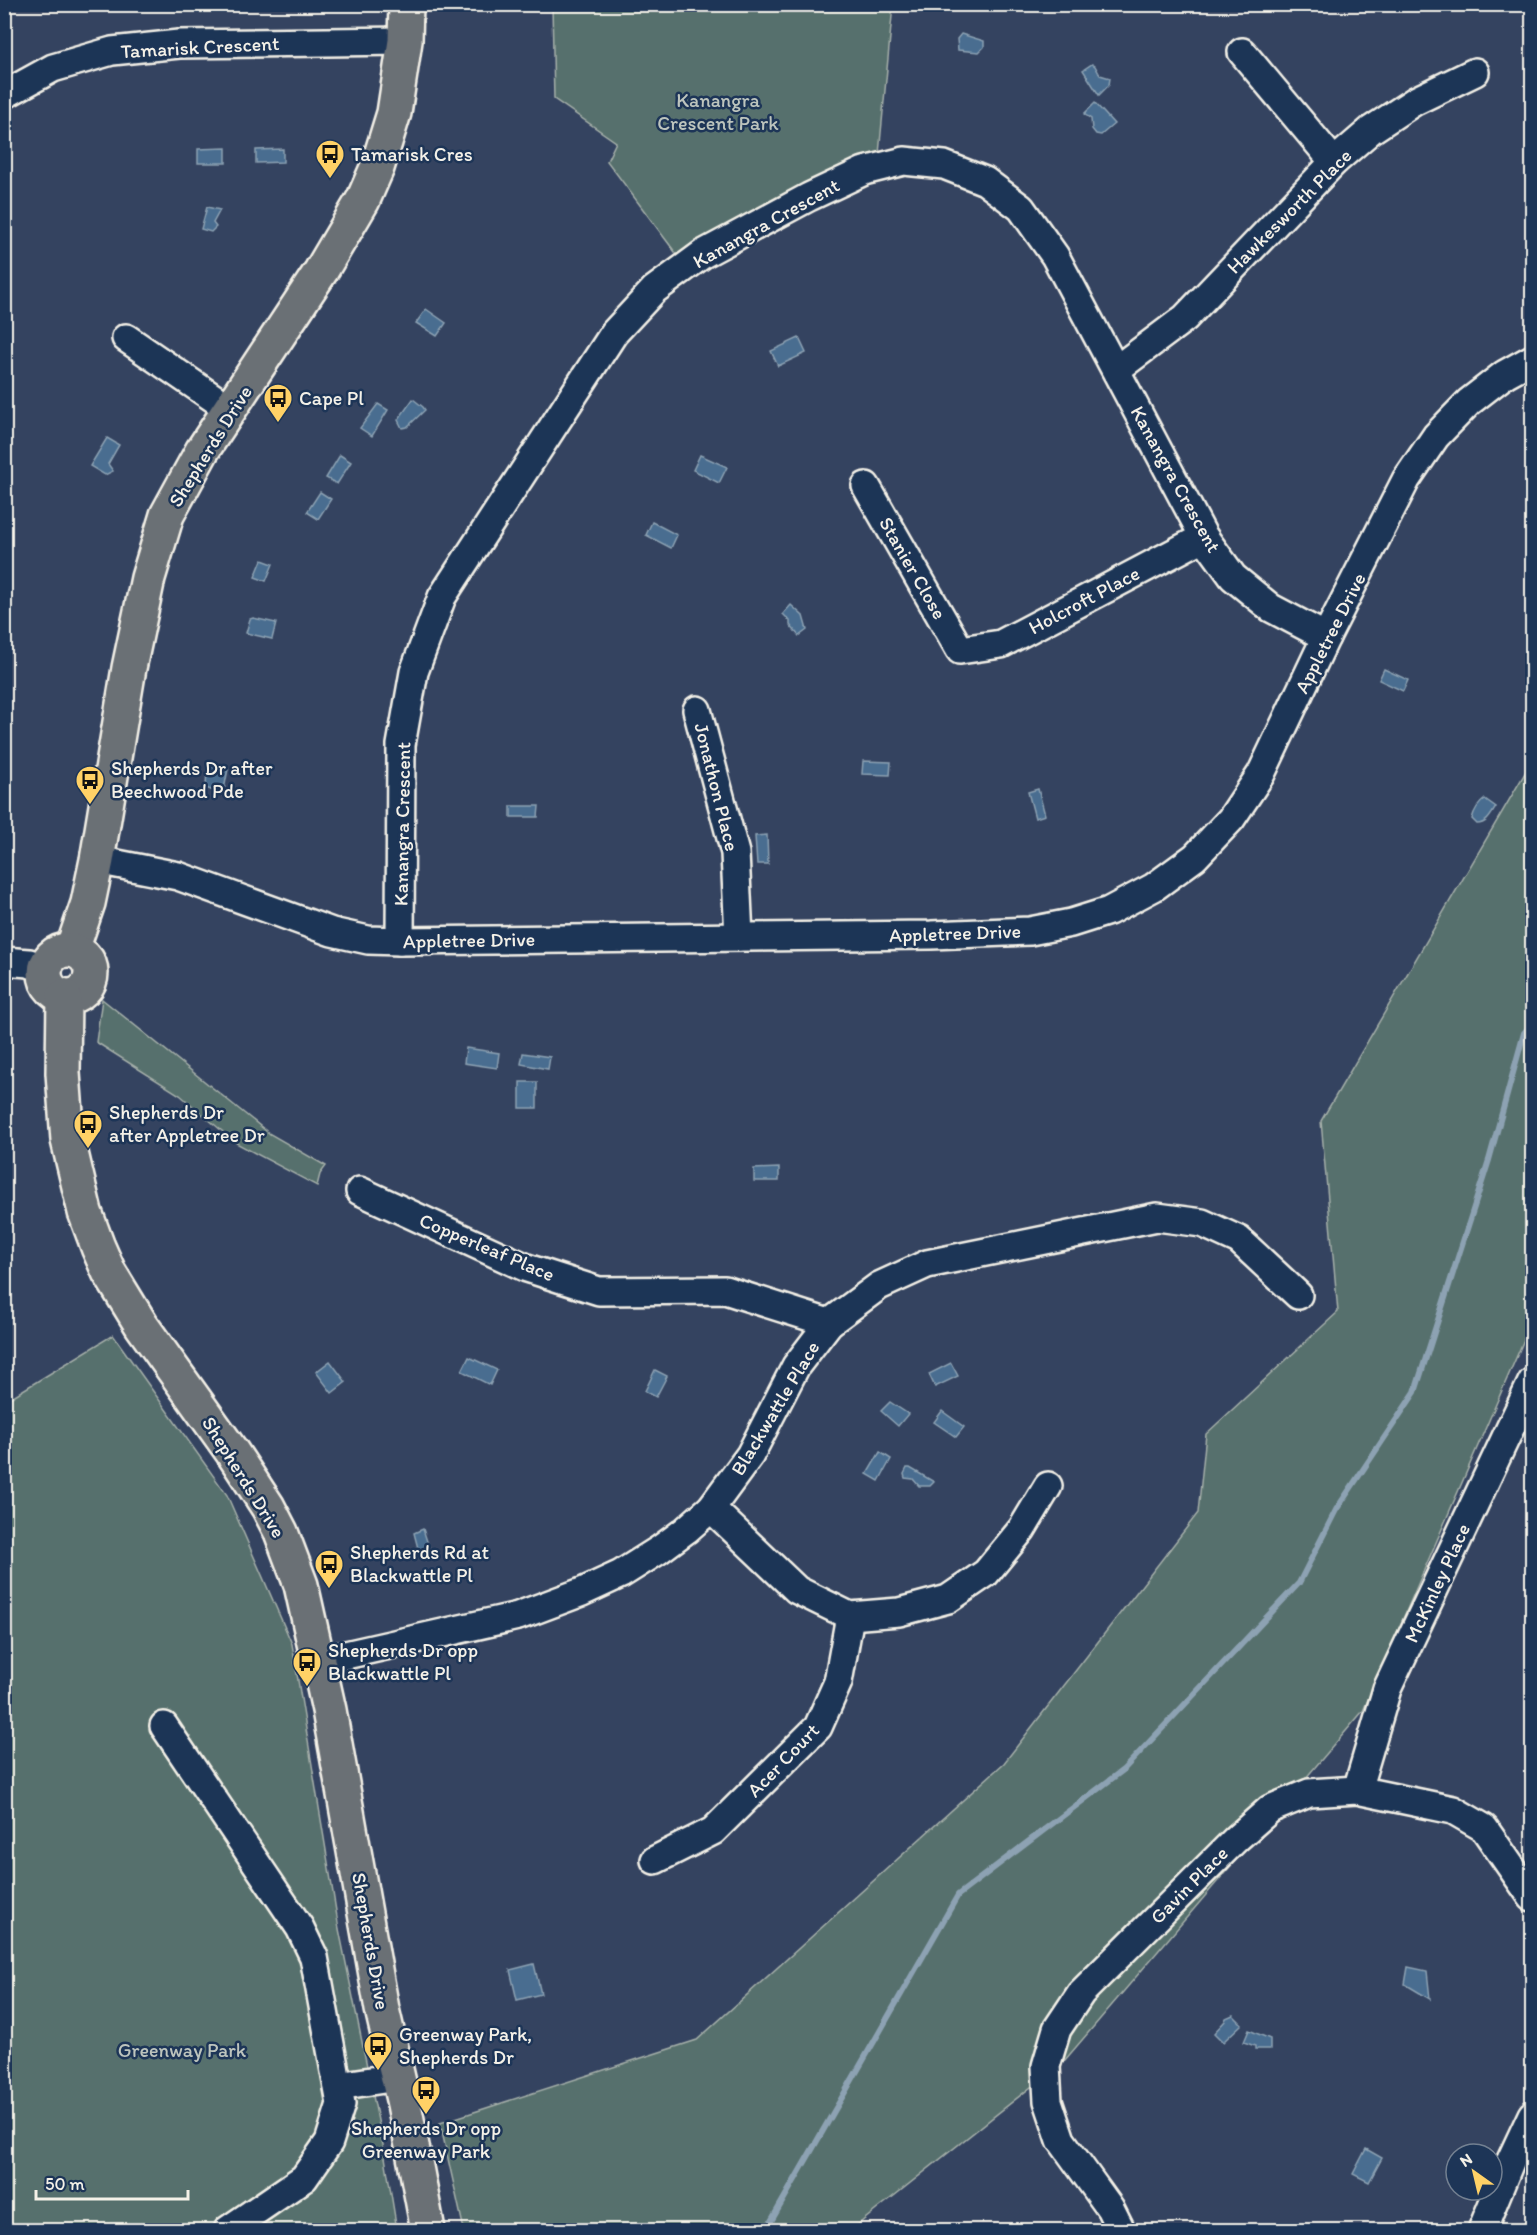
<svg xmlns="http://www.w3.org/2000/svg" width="1537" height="2235" viewBox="0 0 1537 2235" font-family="Itim,sans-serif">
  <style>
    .green { fill: #57706d; stroke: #a6b0aa; stroke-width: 1.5 }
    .water { fill: #486d90; stroke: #8da2b3; stroke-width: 1.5 }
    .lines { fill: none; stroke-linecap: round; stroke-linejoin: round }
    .stream { stroke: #8da2b3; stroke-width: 6 }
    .minor-casing { stroke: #f4f1e8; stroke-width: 32 }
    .major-casing { stroke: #f4f1e8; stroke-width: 38 }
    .minor { stroke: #1d3557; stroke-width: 27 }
    .major { stroke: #6b6f75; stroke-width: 33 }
    .labels { text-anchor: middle; stroke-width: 5; stroke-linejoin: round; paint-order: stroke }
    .street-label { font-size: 20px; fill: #f4f1e8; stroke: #1d3557 }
    .park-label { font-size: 20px; fill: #bdc4bd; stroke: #1d3557 }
    .poi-label { font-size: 20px; fill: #f4f1e8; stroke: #1d3557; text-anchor: start }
  </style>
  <rect width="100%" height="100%" fill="#344360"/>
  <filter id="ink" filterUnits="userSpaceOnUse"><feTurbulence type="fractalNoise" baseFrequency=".0167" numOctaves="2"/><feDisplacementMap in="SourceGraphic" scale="12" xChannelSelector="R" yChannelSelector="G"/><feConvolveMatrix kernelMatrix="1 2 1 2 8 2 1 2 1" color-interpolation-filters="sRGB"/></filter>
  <g filter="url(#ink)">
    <g class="green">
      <polygon points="552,5 893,5 879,154 678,256 607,161 616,142 554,99"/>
      <polygon points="1532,761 1532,1321 1363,1711 1065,2060 851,2230 464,2230 440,2123 697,2040 1004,1763 1198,1513 1206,1434 1338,1312 1321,1121"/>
      <polygon points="102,999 270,1134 326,1166 320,1174 317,1186 236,1143 180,1095 96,1042"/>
      <polygon points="113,1335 227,1495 292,1644 339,1929 383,2145 397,2230 5,2230 5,1401"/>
    </g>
    <g class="water">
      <polygon points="961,34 984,41 984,47 979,52 958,50 957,39"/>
      <polygon points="1092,64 1095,66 1100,75 1110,78 1109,85 1099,95 1083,70"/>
      <polygon points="1095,103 1114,124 1101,135 1096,134 1092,129 1091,119 1084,114"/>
      <polygon points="226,148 226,163 198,163 198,149"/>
      <polygon points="283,149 283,162 256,163 256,150"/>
      <polygon points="207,207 220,210 213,223 216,227 211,232 201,229"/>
      <polygon points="426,309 446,323 437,336 416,323"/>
      <polygon points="799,338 806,353 778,366 771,351"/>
      <polygon points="413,399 423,407 425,410 407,427 402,428 398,420"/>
      <polygon points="378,404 388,410 372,436 360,428"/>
      <polygon points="107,438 119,445 108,464 113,471 105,475 90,466"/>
      <polygon points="340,455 351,462 337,484 326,478"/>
      <polygon points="700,455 727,467 719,483 693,470"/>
      <polygon points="320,492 331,499 318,519 307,512"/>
      <polygon points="652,522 677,535 671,548 646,535"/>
      <polygon points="262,560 273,564 266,581 255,577"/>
      <polygon points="791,605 803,616 807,630 799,636 790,625 790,621 783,614"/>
      <polygon points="253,618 276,623 272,639 246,633 250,619"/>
      <polygon points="1384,669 1408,680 1403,691 1379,680"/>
      <polygon points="863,761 891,762 890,775 862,774"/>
      <polygon points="207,766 228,769 223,795 206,788"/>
      <polygon points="1038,789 1045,815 1035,818 1028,792"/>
      <path d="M1485,799L1496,807C1491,815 1487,824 1477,824L1472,819C1474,811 1478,804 1485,799Z"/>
      <polygon points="511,806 539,806 538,817 511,817"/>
      <polygon points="767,835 768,864 757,864 755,836"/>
      <polygon points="466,1048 499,1053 497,1068 464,1063"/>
      <polygon points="523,1053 550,1057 548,1069 521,1064"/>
      <rect x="520" y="1082" width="17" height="26"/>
      <polygon points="779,1168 779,1181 754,1181 754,1169"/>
      <polygon points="469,1357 497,1370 490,1385 462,1371"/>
      <polygon points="330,1361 346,1382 332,1393 316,1372"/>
      <polygon points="951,1363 958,1376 935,1387 929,1374"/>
      <polygon points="655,1370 667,1376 656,1397 645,1391"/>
      <polygon points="890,1402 908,1414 898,1426 881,1411"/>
      <polygon points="942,1411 964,1427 956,1437 934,1422"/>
      <polygon points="880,1452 891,1459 879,1481 867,1474"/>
      <polygon points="907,1468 910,1468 934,1482 930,1486 919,1486 913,1479 905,1478 904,1474"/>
      <polygon points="423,1529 431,1554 420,1556 414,1533"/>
      <polygon points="534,1964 541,1994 517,2000 510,1970"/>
      <polygon points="1408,1967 1427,1971 1430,1999 1405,1984"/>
      <polygon points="1233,2015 1242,2024 1223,2042 1214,2033 1225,2021 1226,2018"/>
      <polygon points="1249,2030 1270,2039 1270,2049 1255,2049 1255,2046 1244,2042"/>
      <polygon points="1366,2149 1382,2158 1369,2182 1353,2174"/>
    </g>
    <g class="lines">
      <polyline class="stream" points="766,2230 958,1895 1123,1770 1299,1583 1336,1510 1415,1392 1489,1160 1524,1033 1532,1024"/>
      <g class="minor-casing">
        <g id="minor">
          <polyline points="1242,52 1334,162"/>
          <polyline points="4,95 53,68 112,51 179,44 405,41"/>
          <polyline points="126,338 231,410"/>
          <polyline points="1117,369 1185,318 1334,162 1371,130 1415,101 1475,72"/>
          <polyline points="866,486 960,650 1001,644 1204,537"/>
          <polyline points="697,710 735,853 739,937"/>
          <polyline points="97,860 178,876 332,932 368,940 400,941 931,935 1030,931 1071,923 1109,911 1154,887 1195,857 1231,819 1261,774 1326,637 1406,480 1436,436 1469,402 1505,374 1532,359"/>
          <polyline points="400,941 401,745 414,672 442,597 614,333 654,290 703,254 809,197 864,171 904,161 944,165 985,181 1021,208 1055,256 1204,537 1233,577 1271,608 1326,637"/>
          <polyline points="4,961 29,963 45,969"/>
          <polyline points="360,1191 527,1268 599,1291 725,1290 829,1323"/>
          <polyline points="711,1508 797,1590 850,1616 899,1612 948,1599 986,1573 1022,1529 1048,1486"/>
          <polyline points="319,1661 518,1616 582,1592 621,1574 659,1550 686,1530 711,1508 750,1455 796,1366 829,1323 879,1286 927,1264 1157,1217 1202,1223 1239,1240 1298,1295"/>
          <polyline points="164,1726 300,1928 314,1957 341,2104 329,2142 304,2178 228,2230"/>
          <polyline points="1357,1790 1387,1689 1532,1382"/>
          <polyline points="655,1860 713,1831 818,1727 838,1682 850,1616"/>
          <polyline points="338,2086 397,2077"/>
          <polyline points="1121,2230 1110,2208 1061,2140 1048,2101 1046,2066 1057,2029 1081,1993 1236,1839 1270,1809 1309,1793 1357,1790 1453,1810 1484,1828 1532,1897"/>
          <polyline points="1482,2230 1510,2162 1532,2115"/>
        </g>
      </g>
      <g class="major-casing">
        <g id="major">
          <polyline points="72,950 88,903 97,860 129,668 148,578 167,515 202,451 321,271 363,200 377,168 394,113 405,41 406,4"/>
          <circle cx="68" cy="973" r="23"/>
          <polyline points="64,996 63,1073 68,1140 85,1212 98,1247 109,1272 142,1326 232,1452 268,1507 281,1532 301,1585 329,1710 382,2009 404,2104 428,2230"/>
        </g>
      </g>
      <use href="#minor" class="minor"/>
      <use href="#major" class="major"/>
    </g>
  </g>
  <defs>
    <g id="bus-pin" transform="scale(1.5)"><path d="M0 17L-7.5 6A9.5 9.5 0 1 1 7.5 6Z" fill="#ffd166" stroke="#1d3557"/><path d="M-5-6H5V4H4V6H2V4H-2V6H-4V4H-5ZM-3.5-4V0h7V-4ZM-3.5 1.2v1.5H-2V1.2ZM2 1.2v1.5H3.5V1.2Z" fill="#111"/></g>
  </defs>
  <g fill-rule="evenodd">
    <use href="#bus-pin" x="330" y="154"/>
    <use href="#bus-pin" x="278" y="398"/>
    <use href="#bus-pin" x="90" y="780"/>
    <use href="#bus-pin" x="88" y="1124"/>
    <use href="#bus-pin" x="329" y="1564"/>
    <use href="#bus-pin" x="307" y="1662"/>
    <use href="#bus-pin" x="378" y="2046"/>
    <use href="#bus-pin" x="426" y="2090"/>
  </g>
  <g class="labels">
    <g class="street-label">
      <text transform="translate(200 47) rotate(-3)" y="7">Tamarisk Crescent</text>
      <text transform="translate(1289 211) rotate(-45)" y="7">Hawkesworth Place</text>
      <text transform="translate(766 223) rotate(-29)" y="7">Kanangra Crescent</text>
      <text transform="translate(210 446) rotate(-58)" y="7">Shepherds Drive</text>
      <text transform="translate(1176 479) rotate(61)" y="7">Kanangra Crescent</text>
      <text transform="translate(913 568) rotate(60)" y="7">Stanier Close</text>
      <text transform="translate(1084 600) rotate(-28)" y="7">Holcroft Place</text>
      <text transform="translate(1330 633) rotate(-63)" y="7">Appletree Drive</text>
      <text transform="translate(717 787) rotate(76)" y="7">Jonathon Place</text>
      <text transform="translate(402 824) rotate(-89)" y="7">Kanangra Crescent</text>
      <text transform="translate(955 933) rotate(-2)" y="7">Appletree Drive</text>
      <text transform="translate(469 940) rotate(-1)" y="7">Appletree Drive</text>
      <text transform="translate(487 1247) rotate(23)" y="7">Copperleaf Place</text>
      <text transform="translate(775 1408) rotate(-59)" y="7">Blackwattle Place</text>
      <text transform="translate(244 1477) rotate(58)" y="7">Shepherds Drive</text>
      <text transform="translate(1437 1583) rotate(-65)" y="7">McKinley Place</text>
      <text transform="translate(783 1760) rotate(-46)" y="7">Acer Court</text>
      <text transform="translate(1189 1885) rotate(-45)" y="7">Gavin Place</text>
      <text transform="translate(371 1941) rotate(80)" y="7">Shepherds Drive</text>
    </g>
    <g class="park-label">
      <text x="718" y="107">Kanangra<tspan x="718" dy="23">Crescent Park</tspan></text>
      <text x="182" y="2057">Greenway Park</text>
    </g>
    <g class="poi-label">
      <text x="351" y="161">Tamarisk Cres</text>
      <text x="299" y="405">Cape Pl</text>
      <text x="111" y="775">Shepherds Dr after<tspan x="111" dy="23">Beechwood Pde</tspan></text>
      <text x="109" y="1119">Shepherds Dr<tspan x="109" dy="23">after Appletree Dr</tspan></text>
      <text x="350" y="1559">Shepherds Rd at<tspan x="350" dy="23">Blackwattle Pl</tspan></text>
      <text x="328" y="1657">Shepherds Dr opp<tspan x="328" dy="23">Blackwattle Pl</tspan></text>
      <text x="399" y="2041">Greenway Park,<tspan x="399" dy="23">Shepherds Dr</tspan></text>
      <text x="426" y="2135" text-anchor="middle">Shepherds Dr opp<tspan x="426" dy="23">Greenway Park</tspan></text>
    </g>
  </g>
  <rect width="1537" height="2235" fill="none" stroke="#1d3557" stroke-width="24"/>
  <rect x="12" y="12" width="1513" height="2211" fill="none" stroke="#f4f1e8" stroke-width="2" filter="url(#ink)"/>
  <g transform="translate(1474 2172) rotate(326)"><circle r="28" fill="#1d3557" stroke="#738091" stroke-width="1.5"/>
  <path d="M0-4.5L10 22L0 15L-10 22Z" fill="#ffd166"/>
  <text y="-9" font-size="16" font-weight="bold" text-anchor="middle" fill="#f4f1e8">N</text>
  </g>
  <path d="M36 2190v9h152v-9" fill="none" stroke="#f4f1e8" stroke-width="3"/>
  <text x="45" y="2190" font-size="18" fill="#f4f1e8" stroke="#1d3557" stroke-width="4.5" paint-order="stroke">50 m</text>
</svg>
